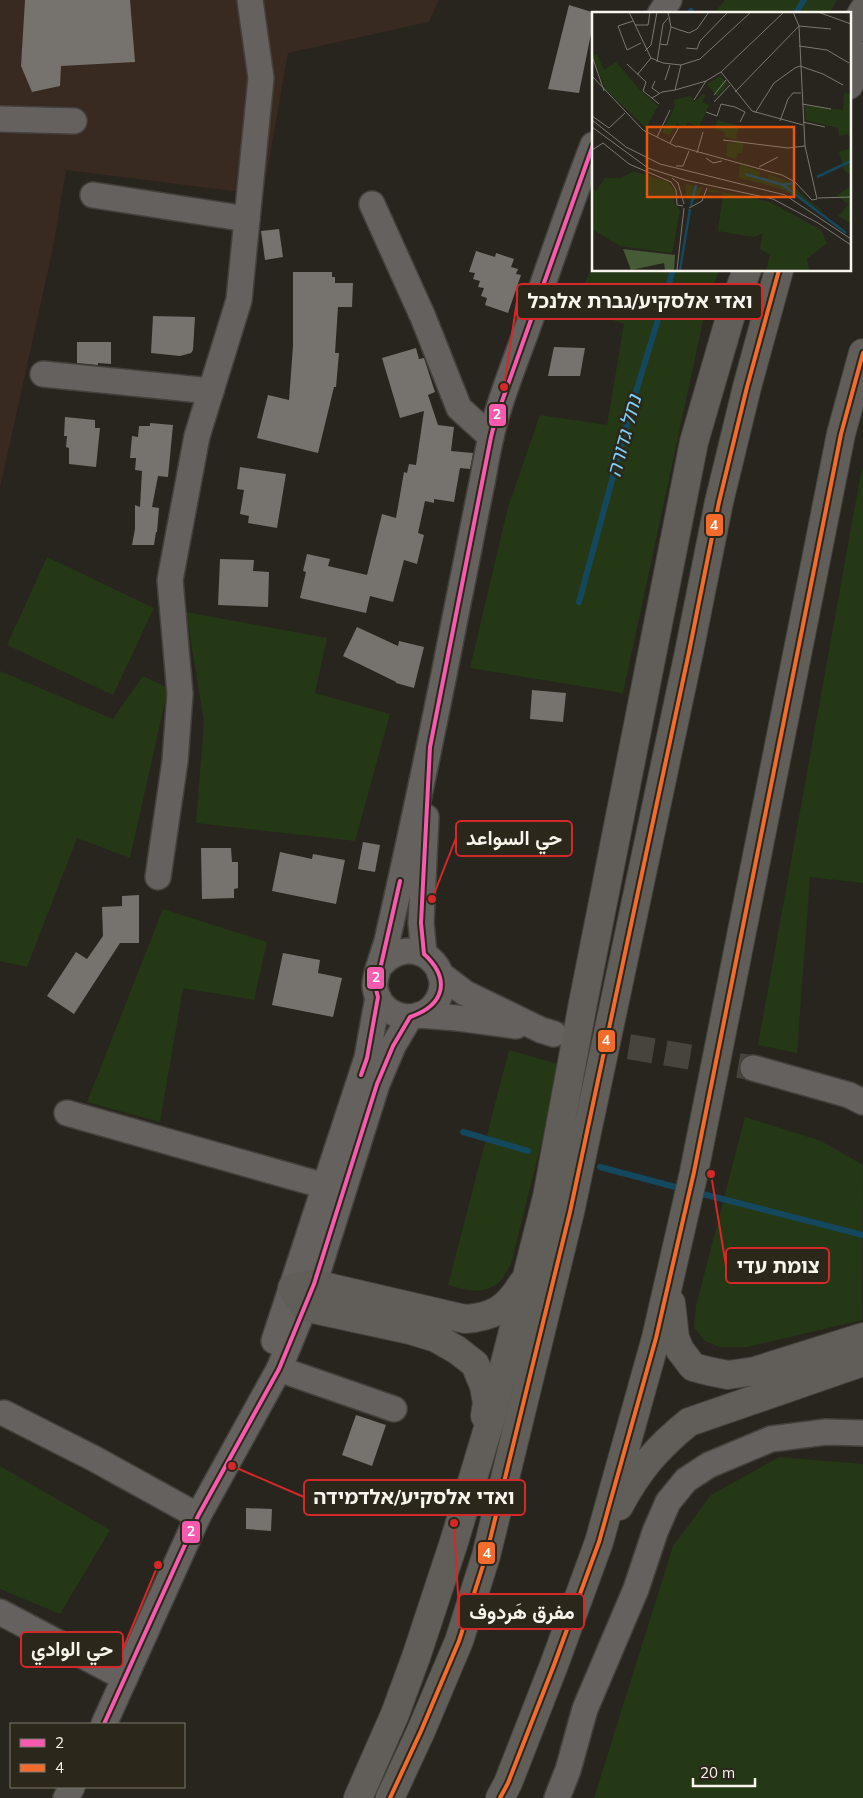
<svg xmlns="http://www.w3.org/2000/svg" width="863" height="1798" viewBox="0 0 863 1798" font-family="Mulish,Vazirmatn,'Noto Sans Hebrew',sans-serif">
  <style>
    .industrial { fill: #382921 }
    .green { fill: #243816 }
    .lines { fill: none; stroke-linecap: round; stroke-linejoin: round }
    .stream { stroke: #14485e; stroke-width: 6 }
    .building { fill: #76726d }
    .minor-tunnel { stroke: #47443d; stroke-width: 25; stroke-dasharray: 25 12; stroke-linecap: butt }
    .minor-casing { stroke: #44413c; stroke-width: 28 }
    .highway-casing { stroke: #44413c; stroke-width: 30 }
    .minor { stroke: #64615f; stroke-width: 25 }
    .highway { stroke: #615e5a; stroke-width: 28 }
    .bus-1-casing { stroke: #2b271b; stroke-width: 8 }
    .bus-2-casing { stroke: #2b271b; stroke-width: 8 }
    .bus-1 { stroke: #f75aaf; stroke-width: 4 }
    .bus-2 { stroke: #f36c2b; stroke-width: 4 }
    .labels { text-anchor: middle; stroke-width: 5; stroke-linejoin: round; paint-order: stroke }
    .water-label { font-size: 20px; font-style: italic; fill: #7dd1f9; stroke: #2b271b }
    .inset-river { fill: none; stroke: #14485e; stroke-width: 2.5 }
    .inset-road { fill: none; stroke: #7b7871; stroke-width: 1 }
    .view { fill: #e8590c; fill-opacity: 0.15; stroke: #e8590c; stroke-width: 2.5 }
    .inset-edge { fill: none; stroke: #f8f5ed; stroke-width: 2.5 }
    .leader { fill: none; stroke: #d62828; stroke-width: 2 }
    .callout-dot { fill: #d62828; stroke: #2b271b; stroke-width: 2 }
    .callout { fill: #2b271b; stroke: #d62828; stroke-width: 2 }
    .callout-label { font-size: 20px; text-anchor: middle; font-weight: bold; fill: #f8f5ed }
    .line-badge { stroke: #2b271b; stroke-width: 2 }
    .badge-label { font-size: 14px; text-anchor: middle; font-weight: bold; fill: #fff }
  </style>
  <rect width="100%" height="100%" fill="#28251e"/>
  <polygon class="industrial" points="0,0 439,0 429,22 288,53 263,195 66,170 53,248 0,488"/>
  <g class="green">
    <polygon points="725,0 837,0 829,14 713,14"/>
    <polygon points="593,264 593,270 719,270 703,321 623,693 470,668 508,507 540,415 607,425 624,324 575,307"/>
    <polygon points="863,468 863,883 810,877 797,1053 758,1045 860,478"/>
    <polygon points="47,557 154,608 113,695 7,645"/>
    <polygon points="186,612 327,638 315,693 390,714 355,841 196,823 204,721"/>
    <polygon points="0,671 113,719 143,676 168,688 130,858 77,838 27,967 0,961"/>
    <polygon points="163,909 267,942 254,1000 183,988 160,1122 87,1102"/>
    <path d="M509,1050L561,1065L511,1264C507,1270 503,1280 497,1284C482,1295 464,1290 448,1285Z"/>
    <polygon points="745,1117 821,1141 863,1165 862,1320 747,1347 720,1347 705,1341 694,1328 696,1306"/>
    <polygon points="779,1457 863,1464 863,1798 594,1798 673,1546 711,1495"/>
    <polygon points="0,1466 110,1530 60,1614 0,1589"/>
  </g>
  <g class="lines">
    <g class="stream">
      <polyline points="691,11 691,14"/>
      <polyline points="795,14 804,0"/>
      <polyline points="579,602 635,395 673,270"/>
      <polyline points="463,1132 528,1151"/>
      <polyline points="600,1167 683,1189"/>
      <polyline points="695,1192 863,1235"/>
    </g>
  </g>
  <g class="building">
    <polygon points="25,0 130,0 135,62 61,66 60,86 32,92 21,66"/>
    <polygon points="569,5 595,13 593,14 593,24 579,93 548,89"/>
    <polygon points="279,229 283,257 265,260 261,231"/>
    <polygon points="476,251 495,257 496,253 514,259 511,267 518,269 516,274 521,275 508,313 485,305 487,298 481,296 484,288 478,287 480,281 473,279 475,273 469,272"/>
    <polygon points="293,272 332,272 332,277 335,277 335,283 353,283 352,307 338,307 335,353 339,353 336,387 334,387 318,453 257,438 268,395 289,400 293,346"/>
    <polygon points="153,316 195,317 193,350 191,353 180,356 151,353"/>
    <polygon points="77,342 111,342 111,364 98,363 98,365 77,363"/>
    <polygon points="554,347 585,348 580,376 548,376"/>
    <polygon points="416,348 419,359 424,358 435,392 428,395 438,425 454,427 451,451 473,453 470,469 460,468 454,502 434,499 434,503 425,501 418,533 424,535 417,564 404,560 393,602 370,596 366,613 300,598 306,572 303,571 307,554 330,559 328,566 367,575 382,514 396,518 404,472 407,473 409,464 416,465 424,411 400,418 382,358"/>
    <polygon points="65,417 95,420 95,428 100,428 96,467 69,464 69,448 66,447 67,436 64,436"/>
    <polygon points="150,423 173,425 168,477 158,476 152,507 159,508 157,532 156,532 154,545 132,545 135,529 135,505 140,507 142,471 135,470 136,458 130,458 132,436 138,437 139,426 150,426"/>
    <polygon points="240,467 286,474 277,528 248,523 249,516 240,514 244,490 237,489"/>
    <polygon points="220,559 254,560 253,571 269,572 268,607 218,605"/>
    <polygon points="357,627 398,646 399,641 424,647 414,688 396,683 396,682 343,656"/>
    <polygon points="532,690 566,693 563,722 530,719"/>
    <polygon points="363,842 380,845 375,872 358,869"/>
    <polygon points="201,848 231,848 232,862 238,862 238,888 234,889 234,898 202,899"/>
    <polygon points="280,852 312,859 313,854 345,860 336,904 272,891"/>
    <polygon points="139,895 139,943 120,943 74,1014 47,996 76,952 87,959 103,936 102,907 122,906 122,896"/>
    <polygon points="283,953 320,960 318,973 342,978 333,1017 272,1005"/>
    <polygon points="356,1415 386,1425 372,1466 342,1455"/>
    <polygon points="246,1508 272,1509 271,1531 246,1529"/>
  </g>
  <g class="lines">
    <polyline class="minor-tunnel" points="556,1034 753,1068"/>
    <g class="minor-casing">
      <g id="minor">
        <polyline points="660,14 669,0"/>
        <polyline points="0,119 74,121"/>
        <polyline points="93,195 247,219"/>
        <polyline points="372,204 423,317 459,408 491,437"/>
        <polyline points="43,374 211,391"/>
        <polyline points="158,877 175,761 180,694 170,580 197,436 239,300 261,78 250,0"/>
        <polyline points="424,954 421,923 426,817"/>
        <path d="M381,965C413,929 460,970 435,1004C417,1028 378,1016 375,987C374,977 384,952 387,941C413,827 437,712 459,598C467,560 474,521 482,483C486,462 489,441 495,421C505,385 520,350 532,315C552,259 571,201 593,145"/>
        <polyline points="440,974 465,993 541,1030 554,1034"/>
        <polyline points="419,1015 457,1018 516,1026"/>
        <polyline points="753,1068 849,1095 863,1102"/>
        <polyline points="67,1113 325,1186"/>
        <polyline points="274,1341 367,1058 378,997"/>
        <polyline points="279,1369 394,1409"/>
        <polyline points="4,1413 93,1458 198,1516"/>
        <polyline points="0,1612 125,1678"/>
        <polyline points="104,1724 198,1516 279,1369 314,1284 377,1084 393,1046 410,1017"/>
        <polyline points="66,1798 72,1787"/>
        <polyline points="557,1798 568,1770 585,1709 636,1589 655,1532 668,1502 686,1480 709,1465 771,1439 826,1432 863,1433"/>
      </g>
    </g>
    <g class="highway-casing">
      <g id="highway">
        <polyline points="849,37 863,11"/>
        <polyline points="849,85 863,56"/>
        <polyline points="671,1303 675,1338 680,1350 693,1367 708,1371 728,1375 755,1371 863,1337"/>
        <path d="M485,1416L487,1403L484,1386L475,1364L457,1350L436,1338L410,1330L304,1307L292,1288L314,1284L465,1319C493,1317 507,1309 522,1284"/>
        <path d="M619,1506C639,1469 657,1448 689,1422L863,1362"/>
        <polyline points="358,1798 395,1714 416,1657 454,1542 491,1418 547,1197 583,1003 694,442 734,304 747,270"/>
        <polyline points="390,1798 421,1731 459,1641 486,1556 570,1212 689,652 719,502 747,387 779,270"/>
        <polyline points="500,1798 508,1783 554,1665 599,1542 656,1338 694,1172 841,434 863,353"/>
      </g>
    </g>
    <use href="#minor" class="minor"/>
    <use href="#highway" class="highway"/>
    <g class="bus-1-casing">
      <g id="bus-1">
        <polyline points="361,1075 367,1058 378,997 375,986 376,975 381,965 400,881"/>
        <path d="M104,1724L198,1516L279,1369L314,1284L377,1084L393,1046L410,1017C445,1005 451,979 424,954L421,923L430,747L491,437L495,421L593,145"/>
      </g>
    </g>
    <g class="bus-2-casing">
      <g id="bus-2">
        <polyline points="390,1798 421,1731 459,1641 486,1556 570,1212 689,652 719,502 747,387 779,270"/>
        <polyline points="500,1798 508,1783 554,1665 599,1542 656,1338 694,1172 841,434 863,353"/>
      </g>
    </g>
    <use href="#bus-1" class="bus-1"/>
    <use href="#bus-2" class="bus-2"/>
  </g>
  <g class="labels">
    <g class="water-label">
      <text transform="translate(624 436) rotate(-75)" y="7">נחל גדורה</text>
    </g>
  </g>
  <g transform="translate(592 12)">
    <rect width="259" height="259" fill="#28251e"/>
    <path d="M5,42L12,58L24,50L48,78L66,94L54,116L13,77L1,44ZM128,64L136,72L125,85L115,72ZM252,81L258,82L259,128L256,122L247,124L246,116L214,108L213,94L251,98ZM111,82L114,83L110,90L117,93L107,115L96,110L93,115L85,111L77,124L70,120L83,94L81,88L98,84L103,90ZM125,108L148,114L144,124L146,128L132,125L133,121L123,117ZM152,130L150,141H146L144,147L134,144L135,131ZM259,136V163L252,158L247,140ZM148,153L168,159V165L176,166L177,162L200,172L214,187L234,201L187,176L146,166ZM42,159L76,170L83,179L82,191L88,198L80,241L28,234L0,217V178L4,179L13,166H29ZM94,172L111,176L104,188L98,189L94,185ZM259,174V212L246,204L257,192L244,184ZM117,177L178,190L229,218L235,231L215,247L217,258H174L178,243L168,237L170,221L162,225L126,219L131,181L116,180Z" fill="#243816"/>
    <path d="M31,237L83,243L82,258H73L72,251L39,258Z" fill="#455b36"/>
    <path class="inset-river" d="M153,162L191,173L202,171M225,165L259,149M191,173L254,221M99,194L104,173M88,258L98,197"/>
    <path class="inset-road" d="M37,0L59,46L71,51L89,53L108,47L159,0M76,0L79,15L97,21L105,17L117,0M226,0L259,12M41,9L26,14L35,38L49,31M43,13H56L58,0M68,32L75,33L79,15M207,34L235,38L257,51M94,36L105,37L108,29L136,0M53,39L59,33L65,0M0,44L12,79M65,50L71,12L76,6M35,52L54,70L51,79L60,86M89,53L83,78L114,69L129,60L192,0M129,60L160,99L211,113M45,63L59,46M0,64L51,118L85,135M73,68L78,53M63,69L60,76L67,81M143,80L207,14L239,17M122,83L134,68M102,88L114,69M122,90L138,73M67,92L60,86L70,80L83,78M210,92L239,97M114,100L125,104L129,92L143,95L153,100L148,110M163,101L182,71L203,56L208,54L231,62L251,73M0,104L17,116L33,101M0,108L34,135L68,152L193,183L259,227M188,109L196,87L201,81H209M211,110L233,115M0,115L56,156L93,168L181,187L226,211L259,233M65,125L78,98M131,128L196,136L213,134M78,131L87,115M85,134L190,163L203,170L220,188L225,187L213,134L207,14L201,0M0,138L11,131L37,152L79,170L84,178L85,193L91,194M105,141L111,120M114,146L121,151L130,149M84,154H91L97,139M167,155L186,145M80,166L86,171L92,192M226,186L259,185M97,196L110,189L115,176M85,258L92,196"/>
    <path class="view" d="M55,115H202V185H55Z"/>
    <rect width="259" height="259" class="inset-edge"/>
  </g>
  <path class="leader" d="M504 387L517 301M432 899L456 838M711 1174L726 1266M232 1466L304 1497M454 1523L459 1612M158 1565L123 1649"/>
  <g class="callout-dot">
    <circle cx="504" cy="387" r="5"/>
    <circle cx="432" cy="899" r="5"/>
    <circle cx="711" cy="1174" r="5"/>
    <circle cx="232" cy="1466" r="5"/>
    <circle cx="454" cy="1523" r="5"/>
    <circle cx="158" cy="1565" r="5"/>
  </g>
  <g class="callout">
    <rect x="517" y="284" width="245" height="35" rx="5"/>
    <rect x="456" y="821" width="116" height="35" rx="5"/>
    <rect x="726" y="1248" width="103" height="35" rx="5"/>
    <rect x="304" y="1480" width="221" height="35" rx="5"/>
    <rect x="459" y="1594" width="125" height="35" rx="5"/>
    <rect x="21" y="1632" width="102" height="35" rx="5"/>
  </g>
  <g class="callout-label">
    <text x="640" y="308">ואדי אלסקיע/גברת אלנכל</text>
    <text x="514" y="845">حي السواعد</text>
    <text x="778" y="1273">צומת עדי</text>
    <text x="414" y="1504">ואדי אלסקיע/אלדמידה</text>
    <text x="522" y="1619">مفرق هَردوف</text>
    <text x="72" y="1656">حي الوادي</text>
  </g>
  <g class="line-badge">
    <rect x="488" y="403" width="19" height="24" rx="5" fill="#f75aaf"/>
    <rect x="705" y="513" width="19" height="24" rx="5" fill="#f36c2b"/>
    <rect x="366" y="966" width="19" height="24" rx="5" fill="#f75aaf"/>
    <rect x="597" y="1029" width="19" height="24" rx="5" fill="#f36c2b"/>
    <rect x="181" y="1520" width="20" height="24" rx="5" fill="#f75aaf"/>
    <rect x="477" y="1541" width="19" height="24" rx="5" fill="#f36c2b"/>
  </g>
  <g class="badge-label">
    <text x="497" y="419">2</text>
    <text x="714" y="530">4</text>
    <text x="376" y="982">2</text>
    <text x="606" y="1045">4</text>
    <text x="191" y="1536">2</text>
    <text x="487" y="1558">4</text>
  </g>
  <rect x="10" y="1723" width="175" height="65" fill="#2b271b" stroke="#7d796f"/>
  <rect x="20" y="1739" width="25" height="8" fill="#f75aaf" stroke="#7d796f"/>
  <text x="55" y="1748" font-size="15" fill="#f8f5ed">2</text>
  <rect x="20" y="1764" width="25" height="8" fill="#f36c2b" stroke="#7d796f"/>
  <text x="55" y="1773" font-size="15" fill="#f8f5ed">4</text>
  <path d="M693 1778v8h62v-8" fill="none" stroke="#f8f5ed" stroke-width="2.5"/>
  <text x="700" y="1778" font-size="15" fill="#f8f5ed" stroke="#2b271b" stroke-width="4" paint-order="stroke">20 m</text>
</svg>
